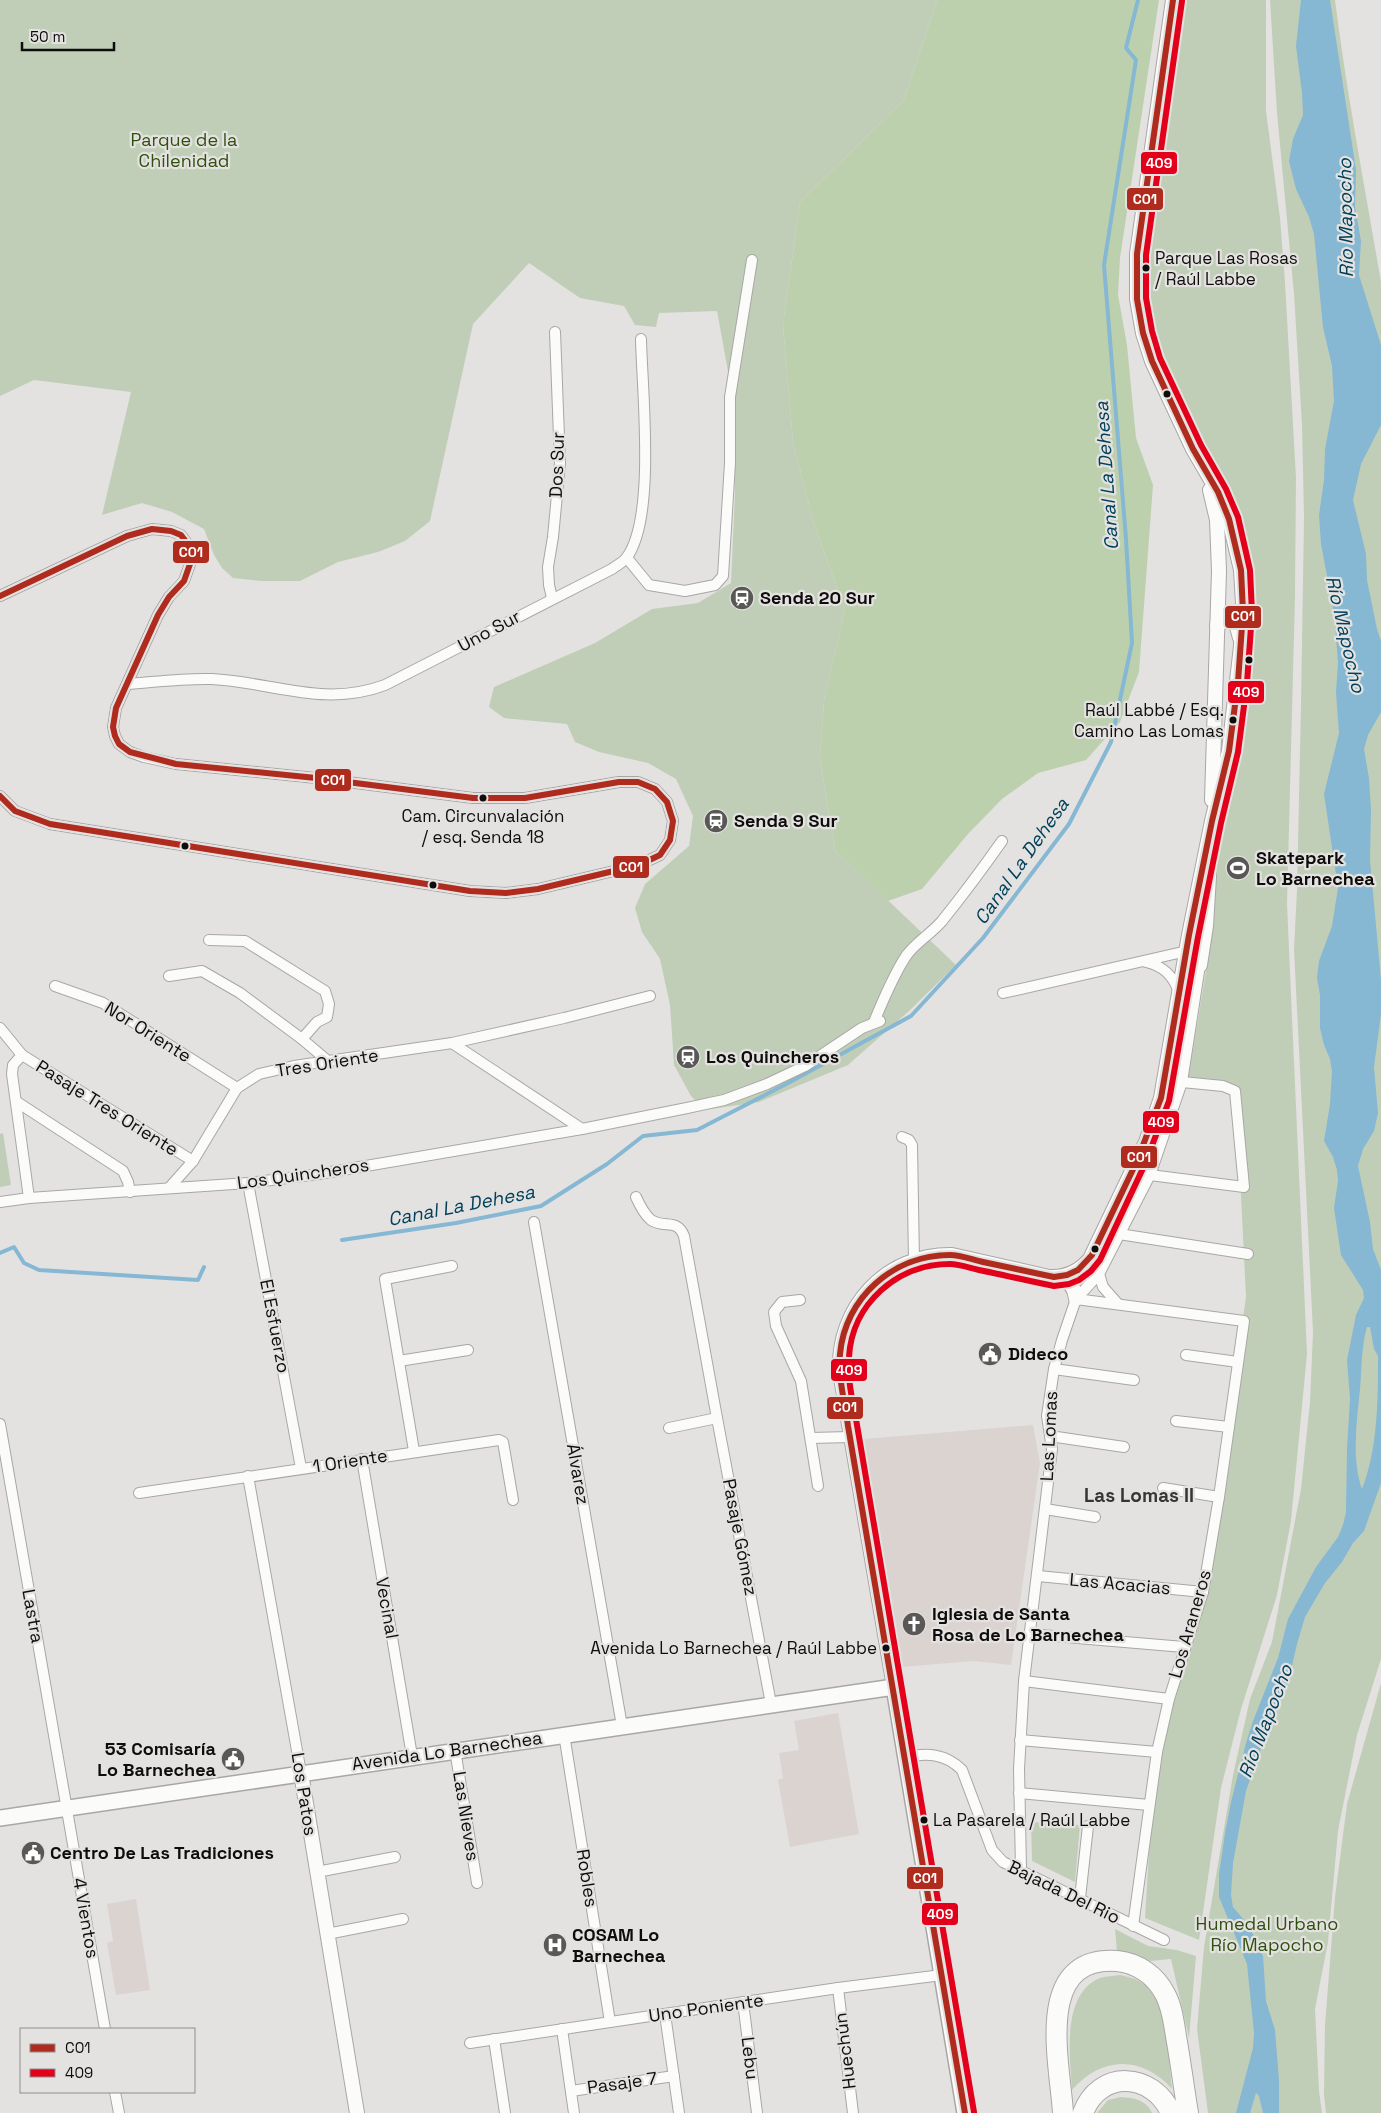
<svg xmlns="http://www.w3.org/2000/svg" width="1381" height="2113" viewBox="0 0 1381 2113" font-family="'Space Grotesk',sans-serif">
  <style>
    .built { fill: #dad3d0 }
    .green { fill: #c1ceb7 }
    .forest { fill: #bdd0ae }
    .water { fill: #86b7d3; fill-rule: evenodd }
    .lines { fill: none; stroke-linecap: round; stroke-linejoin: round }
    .stream { stroke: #86b7d3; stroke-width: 4 }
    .minor-casing { stroke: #a8a7a6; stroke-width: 12 }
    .tertiary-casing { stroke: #a8a7a6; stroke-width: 16 }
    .secondary-casing { stroke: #a8a7a6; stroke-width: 18 }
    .motorway-casing { stroke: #a8a7a6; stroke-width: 22 }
    .minor { stroke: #fbfbfa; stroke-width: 10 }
    .tertiary { stroke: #fbfbfa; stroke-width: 14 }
    .secondary { stroke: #fbfbfa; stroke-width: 15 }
    .motorway { stroke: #fbfbfa; stroke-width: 20 }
    .bus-1-casing { stroke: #e4e2e0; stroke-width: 10 }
    .bus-2-casing { stroke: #e4e2e0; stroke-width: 10 }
    .bus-1 { stroke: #af2b1e; stroke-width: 6 }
    .bus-2 { stroke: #e2001a; stroke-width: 6 }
    .bus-dot { fill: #0e0d0c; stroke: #e4e2e0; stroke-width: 2 }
    .labels { text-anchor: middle; stroke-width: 4.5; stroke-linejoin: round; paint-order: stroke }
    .bus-label { font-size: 17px; fill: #0e0d0c; stroke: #e4e2e0; text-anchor: start }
    .park-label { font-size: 18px; fill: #30500f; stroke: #e4e2e0 }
    .street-label { font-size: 18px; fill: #0e0d0c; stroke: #e4e2e0 }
    .poi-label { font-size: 18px; font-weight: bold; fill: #0e0d0c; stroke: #e4e2e0; text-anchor: start }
    .water-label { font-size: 19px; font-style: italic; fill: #01405b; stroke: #e4e2e0 }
    .neighbourhood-label { font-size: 19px; font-weight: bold; fill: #383534; stroke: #e4e2e0 }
    .line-badge { stroke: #e4e2e0; stroke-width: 2 }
    .badge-label { font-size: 14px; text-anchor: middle; font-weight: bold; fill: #fff }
  </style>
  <rect width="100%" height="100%" fill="#e3e2e1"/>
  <g class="built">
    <polygon points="1033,1425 1040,1463 1011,1665 974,1661 901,1667 864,1439"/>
    <polygon points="838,1713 859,1834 790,1847 778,1780 783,1778 779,1753 799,1750 794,1721"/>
    <polygon points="136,1899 150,1990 116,1995 107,1943 113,1941 107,1904"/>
  </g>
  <g class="green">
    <polygon points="0,0 937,0 904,100 800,202 783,325 793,442 814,524 845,609 824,700 820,759 835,850 956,965 909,1011 848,1065 759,1102 705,1110 691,1096 674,1065 670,1005 660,959 642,932 635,908 645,884 689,846 693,816 676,779 648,763 599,752 575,742 567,724 504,718 489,707 494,687 595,643 652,609 698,603 731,583 735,493 733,399 717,311 659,313 656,327 635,325 624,306 580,298 529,263 473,324 430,521 405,541 378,552 338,562 300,581 261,581 233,578 222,568 214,555 204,529 172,512 142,503 102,515 131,392 34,380 0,396"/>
    <polygon points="1187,0 1266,0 1266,111 1280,218 1285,282 1296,478 1295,597 1287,904 1307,1354 1291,1521 1277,1595 1241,1709 1221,1788 1199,1940 1145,1918 1154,1771 1207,1566 1246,1297 1236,1094 1188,1080 1206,971 1224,792 1247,600 1211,466 1172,388 1162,363 1155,342 1150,309 1148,273 1154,213 1180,27"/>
    <path d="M1270,0H1335C1347,95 1365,188 1381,282V1659L1357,1735L1338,1831L1328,1942L1315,2009L1319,2091L1322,2113H1208L1197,2029L1204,1947L1233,1775L1250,1699L1272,1642L1301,1489L1310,1402L1313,1332L1294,949L1297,890L1301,704L1304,517L1302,425L1294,294L1277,113Z"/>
    <polygon points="3,1133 11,1185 0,1187 0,1134"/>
    <polygon points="1381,1683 1381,2113 1326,2113 1324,2095 1325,2025 1335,1897 1347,1804"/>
    <polygon points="1031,1822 1080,1825 1075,1882 1032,1861"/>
    <polygon points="1115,1929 1148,1946 1177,1950 1196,1956 1189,2038 1171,1959 1150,1961 1132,1954 1117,1952"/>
    <path d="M1120,1975C1124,1976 1130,1977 1135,1979C1170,1994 1168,2056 1172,2089C1142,2055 1101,2056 1072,2090C1070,2057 1061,1994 1100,1978C1106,1976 1114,1976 1120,1975Z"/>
    <path d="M1121,2097C1135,2098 1146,2100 1152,2113H1097L1108,2100Z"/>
  </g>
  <polygon class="forest" points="937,0 1159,0 1120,258 1118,295 1127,345 1136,438 1153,485 1139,672 1120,722 1086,760 1038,773 1002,799 968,834 922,889 888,901 835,850 820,759 824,700 845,609 814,524 793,442 783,325 800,202 904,100"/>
  <path class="water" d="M1301,0H1330L1356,170L1355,207L1361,241L1359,275L1381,345V425L1361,464L1353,500L1366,554L1367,580L1377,629L1381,641V712L1368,735L1364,749L1369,778L1371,810L1370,860L1381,980V1014L1374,1067L1378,1113L1374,1131L1363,1149L1358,1166L1370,1222L1373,1249L1381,1270V1483L1364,1531L1353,1543L1342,1562L1325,1583L1305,1617L1297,1644L1288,1683L1266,1734L1246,1791L1233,1863L1231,1895L1233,1907L1249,1926L1263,1956L1266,2001L1275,2030L1279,2080V2113H1263L1259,2096L1256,2093L1250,2113H1236L1253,2048L1254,2033L1247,1964L1219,1897V1874L1225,1833L1231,1802L1246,1743L1253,1721L1278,1658L1288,1619L1316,1567L1338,1537L1343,1525L1346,1512L1347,1449L1350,1399L1347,1360L1356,1315L1364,1298L1363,1290L1341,1255L1334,1208L1338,1181L1337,1170L1333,1157L1324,1141L1330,1104L1332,1071L1330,1059L1324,1045L1320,1028V995L1317,978L1319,961L1332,926L1338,888L1324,794L1339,733L1336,693L1338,662L1334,613L1321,544L1319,515L1324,480L1325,449L1334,401L1332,366L1323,327L1314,234L1309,217L1296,189L1289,161L1293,139L1303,115L1302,93L1296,46ZM1367,1327H1370L1374,1349L1378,1356C1378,1399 1378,1448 1362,1489C1351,1457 1357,1422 1360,1389C1362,1368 1361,1348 1367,1327Z"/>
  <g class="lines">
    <g class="stream">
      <polyline points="342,1240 456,1223 541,1206 607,1164 643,1136 697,1130 790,1082 911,1016 983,938 1069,824 1111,742 1132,643 1126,539 1104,265 1136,60 1126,48 1138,0"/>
      <polyline points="0,1253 14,1247 24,1263 39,1270 198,1280 204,1267"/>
    </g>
    <g class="minor-casing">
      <g id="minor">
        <polyline points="627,558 649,585 685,591 715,585 723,576 730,463 730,397 752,260"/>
        <polyline points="0,596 127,536 152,529 171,531 181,535 187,543 191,552 190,564 184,581 169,597 158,615 116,708 113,727 115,736 119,744 130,752 144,757 176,764 316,778 473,798 525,798 619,782 638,782 655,789 667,802 673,821 670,840 660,855 639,865 538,889 506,893 470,891 50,824 15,811 0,796"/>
        <polyline points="552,598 549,585 548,567 553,537 560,463 555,332"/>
        <path d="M127,684C155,682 184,678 212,679C272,682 324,708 385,685L612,569C617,565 624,562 627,557C656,517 642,391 641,339"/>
        <polyline points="209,940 245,941 325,991 329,1004 327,1017 317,1022 302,1039"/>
        <path d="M1146,962C1163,966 1173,975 1179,992"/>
        <polyline points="169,976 202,971 240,993 302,1039 329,1062"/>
        <polyline points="55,986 103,1003 237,1088"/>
        <path d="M1003,993L1187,951C1196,953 1199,956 1200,965L1182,1082L1150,1175L1099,1274L1076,1299L1062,1340L1054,1369L1047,1416L1052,1449L1024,1681L1019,1769L1021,1869"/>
        <path d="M874,1022C883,1000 893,976 906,956C916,942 931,934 942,921C963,895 983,868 1002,841"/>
        <polyline points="0,1028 22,1055 193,1161"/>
        <polyline points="452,1043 582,1129"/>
        <polyline points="22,1055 13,1065 12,1074 29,1198"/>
        <polyline points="17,1102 123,1171 128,1182 130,1192"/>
        <polyline points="902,1137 909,1140 912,1145 914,1260"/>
        <polyline points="1150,1175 1244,1187 1235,1091 1223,1086 1182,1082"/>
        <polyline points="248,1183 301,1468"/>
        <polyline points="169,1188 193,1161 237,1088 259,1074 294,1066 452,1043 564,1018 650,996"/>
        <path d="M636,1197C640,1206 644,1214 651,1220C665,1229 677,1218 684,1236L717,1418"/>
        <polyline points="0,1202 29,1198 248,1183 319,1174 582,1129 687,1108 724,1100 767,1084 805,1066 862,1028 880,1021"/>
        <polyline points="534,1222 622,1726"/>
        <polyline points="1119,1234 1248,1254"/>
        <polyline points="1099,1274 1103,1287 1118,1304"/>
        <polyline points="1076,1299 1244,1321 1219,1497 1203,1592 1169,1699 1157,1752 1133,1926"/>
        <polyline points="800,1300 782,1302 774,1312 776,1326 801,1381 818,1486"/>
        <polyline points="1186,1355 1238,1362"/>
        <polyline points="399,1361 468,1350"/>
        <polyline points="1054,1369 1134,1380"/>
        <polyline points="1176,1421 1229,1427"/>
        <polyline points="0,1424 105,2029"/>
        <polyline points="669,1428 717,1418 771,1704"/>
        <polyline points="1050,1436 1124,1447"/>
        <polyline points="811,1438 850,1437"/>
        <polyline points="414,1451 385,1279 452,1266"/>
        <polyline points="362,1459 412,1756"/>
        <polyline points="248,1476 301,1773"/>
        <polyline points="1163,1488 1219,1497"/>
        <polyline points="139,1493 499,1440 503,1442 513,1500"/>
        <polyline points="1045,1509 1095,1517"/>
        <polyline points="1038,1576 1203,1592"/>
        <polyline points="1030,1634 1184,1647"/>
        <polyline points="1024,1681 1169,1699"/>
        <polyline points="564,1734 610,2022"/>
        <polyline points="1020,1740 1157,1752"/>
        <polyline points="455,1750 477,1883"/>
        <path d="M905,1757C927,1753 945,1753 962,1770L992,1850L1003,1862L1164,1940"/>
        <polyline points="1019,1793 1149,1805"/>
        <polyline points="317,1872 395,1857"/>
        <polyline points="1080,1898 1088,1826"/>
        <polyline points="327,1934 403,1919"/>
        <polyline points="838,1988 853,2113"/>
        <polyline points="743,2002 757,2113"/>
        <polyline points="665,2014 679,2113"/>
        <polyline points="562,2029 574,2113"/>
        <polyline points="494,2039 505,2113"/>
        <polyline points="470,2043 838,1988 942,1975"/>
        <polyline points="571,2091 674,2076"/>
        <polyline points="115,2092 119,2113"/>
      </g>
    </g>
    <g class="tertiary-casing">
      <g id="tertiary">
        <polyline points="1210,490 1217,520 1219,571 1212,800"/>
        <polyline points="1217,626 1223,621 1232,621 1237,627 1240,638"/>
        <polyline points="1200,965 1206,926 1209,876"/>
        <path d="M1060,1277C1070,1281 1075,1288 1076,1299"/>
        <path d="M894,1687L840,1372C837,1307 886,1254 952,1255L1049,1277C1066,1278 1079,1272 1090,1259L1146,1142L1161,1098L1189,935L1212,821L1229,751L1241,646L1243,603L1241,570L1229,519L1218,492L1193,449L1152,361L1143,333L1137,299V254L1173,0"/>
        <polyline points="301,1773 357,2113"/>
      </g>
    </g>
    <g class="secondary-casing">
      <polyline id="secondary" points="0,1818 894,1687 965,2113"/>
    </g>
    <g class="motorway-casing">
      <g id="motorway">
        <path d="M1063,2113C1060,2063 1033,1955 1117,1961C1138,1963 1156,1976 1165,1994C1173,2008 1174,2026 1177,2042C1181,2065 1184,2089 1188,2113"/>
        <path d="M1083,2113C1099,2069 1153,2072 1171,2113"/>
      </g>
    </g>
    <use href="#minor" class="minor"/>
    <use href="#tertiary" class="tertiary"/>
    <use href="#secondary" class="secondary"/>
    <use href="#motorway" class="motorway"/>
    <g class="bus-1-casing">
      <g id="bus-1">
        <polyline points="0,596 127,536 152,529 171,531 181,535 187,543 191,552 190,564 184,581 169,597 158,615 116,708 113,727 115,736 119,744 130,752 176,764 316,778 473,798 525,798 619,782 638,782 655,789 667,802 673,821 670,840 660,855 639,865 538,889 506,893 470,891 50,824 15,811 0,796"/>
        <path d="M965,2113L848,1426C845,1403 838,1378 840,1354C845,1298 893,1255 950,1255C961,1255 973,1260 983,1262C1007,1267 1030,1272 1054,1277L1067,1275L1078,1270L1092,1255L1137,1161L1161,1098L1189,935L1212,821L1229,751L1238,682L1243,612L1241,570L1229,519L1218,492L1193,449L1152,361L1143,333L1137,299V254L1173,0"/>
      </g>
    </g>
    <g class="bus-2-casing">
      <path id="bus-2" d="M974,2112L857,1425C853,1402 847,1380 849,1357C852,1304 897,1264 950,1264C959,1264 970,1268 979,1270C1004,1275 1029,1281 1054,1286L1069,1284L1079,1280L1091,1271L1100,1260L1145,1164L1169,1101L1198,937L1221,823L1238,752L1247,683L1252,613L1250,570L1238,517L1226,489L1201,445L1160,358L1152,331L1146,298V255L1182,1"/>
    </g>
    <use href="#bus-1" class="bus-1"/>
    <use href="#bus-2" class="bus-2"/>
  </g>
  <defs>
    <g id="station-disc" transform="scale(1.25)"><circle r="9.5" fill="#595857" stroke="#e4e2e0"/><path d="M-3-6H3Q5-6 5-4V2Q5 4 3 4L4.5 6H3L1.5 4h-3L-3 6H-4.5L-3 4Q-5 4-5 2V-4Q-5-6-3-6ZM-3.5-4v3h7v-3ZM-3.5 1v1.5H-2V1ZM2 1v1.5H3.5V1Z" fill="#fff"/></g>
    <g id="stadium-disc" transform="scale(1.25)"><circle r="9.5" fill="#595857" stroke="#e4e2e0"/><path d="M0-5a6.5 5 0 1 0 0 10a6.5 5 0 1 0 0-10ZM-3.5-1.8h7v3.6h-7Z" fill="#fff"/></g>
    <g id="civic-disc" transform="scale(1.25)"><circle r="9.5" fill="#595857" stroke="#e4e2e0"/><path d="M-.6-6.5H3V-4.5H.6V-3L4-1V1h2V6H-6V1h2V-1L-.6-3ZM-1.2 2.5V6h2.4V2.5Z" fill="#fff"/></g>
    <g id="church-disc" transform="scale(1.25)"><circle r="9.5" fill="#595857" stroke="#e4e2e0"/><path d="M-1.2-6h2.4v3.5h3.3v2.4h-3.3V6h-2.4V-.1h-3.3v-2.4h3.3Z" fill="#fff"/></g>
    <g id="hospital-disc" transform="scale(1.25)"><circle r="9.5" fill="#595857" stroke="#e4e2e0"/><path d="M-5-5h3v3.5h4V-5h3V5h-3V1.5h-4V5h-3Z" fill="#fff"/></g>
  </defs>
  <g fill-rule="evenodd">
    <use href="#station-disc" x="742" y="598"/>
    <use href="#station-disc" x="716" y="821"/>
    <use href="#stadium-disc" x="1238" y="868"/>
    <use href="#station-disc" x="688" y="1057"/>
    <use href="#civic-disc" x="990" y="1354"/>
    <use href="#church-disc" x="914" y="1624"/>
    <use href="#civic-disc" x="233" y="1759"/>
    <use href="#civic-disc" x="33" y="1853"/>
    <use href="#hospital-disc" x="555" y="1945"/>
  </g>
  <g class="bus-dot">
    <circle cx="1146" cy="268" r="4.5"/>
    <circle cx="1167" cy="394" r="4.5"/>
    <circle cx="1249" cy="660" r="4.5"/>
    <circle cx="1233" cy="720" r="4.5"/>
    <circle cx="483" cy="798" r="4.5"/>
    <circle cx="185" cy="846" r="4.5"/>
    <circle cx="433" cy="885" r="4.5"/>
    <circle cx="1095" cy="1249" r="4.5"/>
    <circle cx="886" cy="1648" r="4.5"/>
    <circle cx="924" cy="1820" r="4.5"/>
  </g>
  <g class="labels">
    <g class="bus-label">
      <text x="1155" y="264">Parque Las Rosas<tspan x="1155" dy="21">/ Raúl Labbe</tspan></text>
      <text x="1224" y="716" text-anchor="end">Raúl Labbé / Esq.<tspan x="1224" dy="21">Camino Las Lomas</tspan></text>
      <text x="483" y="822" text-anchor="middle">Cam. Circunvalación<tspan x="483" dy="21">/ esq. Senda 18</tspan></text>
      <text x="877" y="1654" text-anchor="end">Avenida Lo Barnechea / Raúl Labbe</text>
      <text x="933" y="1826">La Pasarela / Raúl Labbe</text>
    </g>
    <g class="park-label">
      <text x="184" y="146">Parque de la<tspan x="184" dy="21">Chilenidad</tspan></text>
      <text x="1267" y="1930">Humedal Urbano<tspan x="1267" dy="21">Río Mapocho</tspan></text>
    </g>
    <g class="street-label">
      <text transform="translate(557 465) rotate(-88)" y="6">Dos Sur</text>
      <text transform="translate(489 631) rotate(-28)" y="6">Uno Sur</text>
      <text transform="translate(148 1032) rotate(32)" y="6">Nor Oriente</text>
      <text transform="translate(327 1063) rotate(-9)" y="6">Tres Oriente</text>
      <text transform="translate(107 1108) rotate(32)" y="6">Pasaje Tres Oriente</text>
      <text transform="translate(303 1174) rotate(-8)" y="6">Los Quincheros</text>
      <text transform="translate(275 1326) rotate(79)" y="6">El Esfuerzo</text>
      <text transform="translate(1049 1436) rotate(-87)" y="6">Las Lomas</text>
      <text transform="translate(350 1461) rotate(-9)" y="6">1 Oriente</text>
      <text transform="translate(578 1474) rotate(80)" y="6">Álvarez</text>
      <text transform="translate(740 1537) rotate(79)" y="6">Pasaje Gómez</text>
      <text transform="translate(1120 1584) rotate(5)" y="6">Las Acacias</text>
      <text transform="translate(387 1608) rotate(80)" y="6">Vecinal</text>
      <text transform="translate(33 1616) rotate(80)" y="6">Lastra</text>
      <text transform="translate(1190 1624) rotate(-74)" y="6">Los Araneros</text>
      <text transform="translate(447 1751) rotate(-8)" y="6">Avenida Lo Barnechea</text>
      <text transform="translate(304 1794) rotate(81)" y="6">Los Patos</text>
      <text transform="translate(466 1816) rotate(81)" y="6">Las Nieves</text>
      <text transform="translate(587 1878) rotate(81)" y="6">Robles</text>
      <text transform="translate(1064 1892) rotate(26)" y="6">Bajada Del Rio</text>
      <text transform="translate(86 1918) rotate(80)" y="6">4 Vientos</text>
      <text transform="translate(706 2008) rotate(-8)" y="6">Uno Poniente</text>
      <text transform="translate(845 2051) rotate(-97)" y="6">Huechún</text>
      <text transform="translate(750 2058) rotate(83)" y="6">Lebu</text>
      <text transform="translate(622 2083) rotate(-8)" y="6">Pasaje 7</text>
    </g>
    <g class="poi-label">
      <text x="760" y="604">Senda 20 Sur</text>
      <text x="734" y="827">Senda 9 Sur</text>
      <text x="1256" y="864">Skatepark<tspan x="1256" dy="21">Lo Barnechea</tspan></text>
      <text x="706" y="1063">Los Quincheros</text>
      <text x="1008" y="1360">Dideco</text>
      <text x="932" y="1620">Iglesia de Santa<tspan x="932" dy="21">Rosa de Lo Barnechea</tspan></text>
      <text x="216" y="1755" text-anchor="end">53 Comisaría<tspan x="216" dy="21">Lo Barnechea</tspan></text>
      <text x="50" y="1859">Centro De Las Tradiciones</text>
      <text x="572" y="1941">COSAM Lo<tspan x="572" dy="21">Barnechea</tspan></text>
    </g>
    <g class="water-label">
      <text transform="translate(1345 218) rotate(-91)" y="7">Río Mapocho</text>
      <text transform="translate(1106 476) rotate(-94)" y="7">Canal La Dehesa</text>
      <text transform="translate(1346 634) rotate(77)" y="7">Río Mapocho</text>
      <text transform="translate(1021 861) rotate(-55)" y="7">Canal La Dehesa</text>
      <text transform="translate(461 1205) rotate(-11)" y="7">Canal La Dehesa</text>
      <text transform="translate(1265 1721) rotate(-69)" y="7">Río Mapocho</text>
    </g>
    <g class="neighbourhood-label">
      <text x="1139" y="1502">Las Lomas II</text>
    </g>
  </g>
  <g class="line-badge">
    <rect x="1140" y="151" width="38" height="24" rx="5" fill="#e2001a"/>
    <rect x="1126" y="187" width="38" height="24" rx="5" fill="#af2b1e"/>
    <rect x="172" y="540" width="38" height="24" rx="5" fill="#af2b1e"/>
    <rect x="1224" y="605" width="38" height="24" rx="5" fill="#af2b1e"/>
    <rect x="1227" y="680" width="38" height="24" rx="5" fill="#e2001a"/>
    <rect x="314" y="768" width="38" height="24" rx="5" fill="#af2b1e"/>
    <rect x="612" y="855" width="38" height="24" rx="5" fill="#af2b1e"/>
    <rect x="1142" y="1110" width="38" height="24" rx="5" fill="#e2001a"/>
    <rect x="1120" y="1145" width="38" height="24" rx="5" fill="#af2b1e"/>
    <rect x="830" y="1358" width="38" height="24" rx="5" fill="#e2001a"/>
    <rect x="826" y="1396" width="38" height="24" rx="5" fill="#af2b1e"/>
    <rect x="906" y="1866" width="38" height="24" rx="5" fill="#af2b1e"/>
    <rect x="921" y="1902" width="38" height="24" rx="5" fill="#e2001a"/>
  </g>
  <g class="badge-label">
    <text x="1159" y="168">409</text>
    <text x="1145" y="204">C01</text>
    <text x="191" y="557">C01</text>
    <text x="1243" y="621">C01</text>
    <text x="1246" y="697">409</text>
    <text x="333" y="785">C01</text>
    <text x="631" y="872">C01</text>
    <text x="1161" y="1127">409</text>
    <text x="1139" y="1162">C01</text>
    <text x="849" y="1375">409</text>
    <text x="845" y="1412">C01</text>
    <text x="925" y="1883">C01</text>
    <text x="940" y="1919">409</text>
  </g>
  <rect x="20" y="2028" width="175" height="65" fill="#e4e2e0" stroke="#8e8d8b"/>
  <rect x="30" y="2044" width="25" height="8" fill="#af2b1e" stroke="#8e8d8b"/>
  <text x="65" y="2053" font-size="15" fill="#0e0d0c">C01</text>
  <rect x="30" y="2069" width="25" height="8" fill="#e2001a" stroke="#8e8d8b"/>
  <text x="65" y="2078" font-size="15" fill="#0e0d0c">409</text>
  <path d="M22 42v8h92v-8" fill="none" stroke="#0e0d0c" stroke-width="2.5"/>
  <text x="30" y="42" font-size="15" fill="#0e0d0c" stroke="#e4e2e0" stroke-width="4" paint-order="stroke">50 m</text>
</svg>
